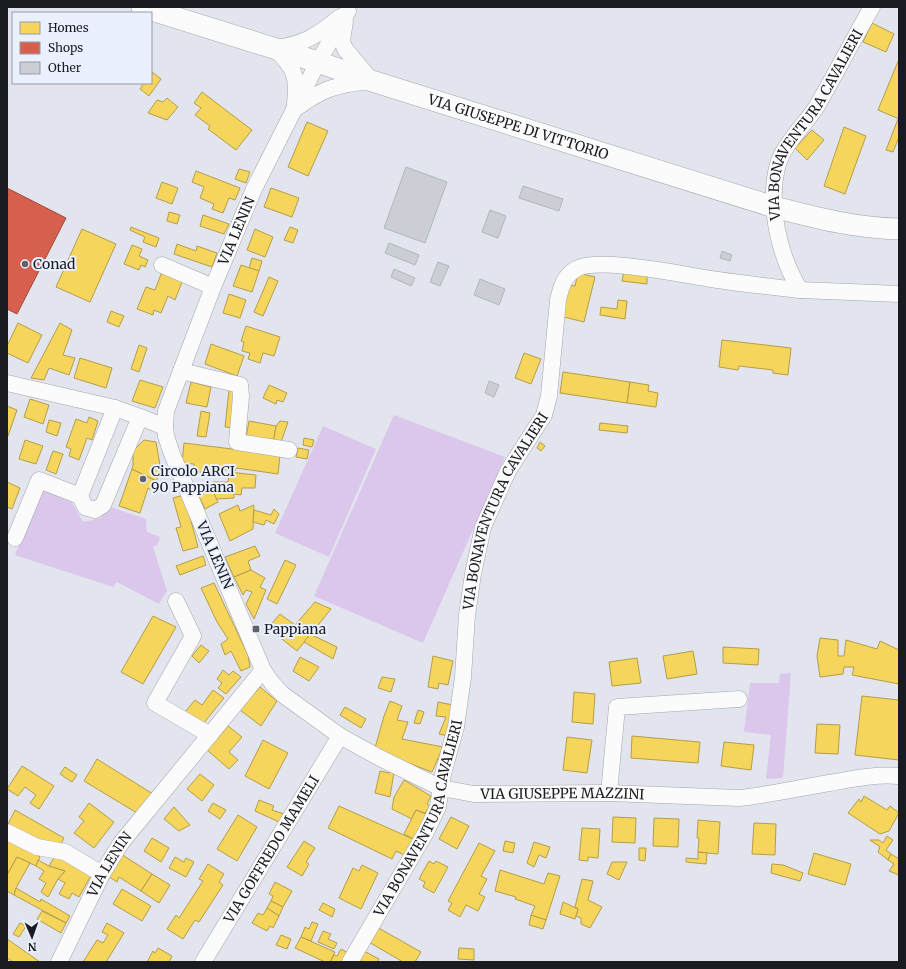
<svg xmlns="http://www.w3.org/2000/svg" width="906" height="969" viewBox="0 0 906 969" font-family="Merriweather,serif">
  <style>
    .green { fill: #dbc7eb }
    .homes { fill: #f6d55c; stroke: #b49d4a }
    .shops { fill: #d6604d; stroke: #9d4b40 }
    .building { fill: #cbcfd5; stroke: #b2b6bc }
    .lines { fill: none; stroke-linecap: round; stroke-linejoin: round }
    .minor-casing { stroke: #a3a5ac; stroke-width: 17 }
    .major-casing { stroke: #a3a5ac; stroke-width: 22 }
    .path { stroke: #d1d2d5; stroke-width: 2.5; stroke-dasharray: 1 3; stroke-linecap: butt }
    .minor { stroke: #fbfbfc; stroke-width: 16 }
    .major { stroke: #fbfbfc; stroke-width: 21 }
    .poi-dot { fill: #5f6269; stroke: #eaf0fe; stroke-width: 1.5 }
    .labels { text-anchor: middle; stroke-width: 4; stroke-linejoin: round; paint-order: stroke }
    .street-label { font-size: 14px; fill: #191b21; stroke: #eaf0fe }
    .poi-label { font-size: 14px; fill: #191b21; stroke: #eaf0fe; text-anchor: start }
  </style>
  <rect width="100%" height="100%" fill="#e2e5ee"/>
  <g class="green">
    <polygon points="394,415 505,457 423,643 314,596"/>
    <polygon points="323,426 376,449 329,557 275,533"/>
    <polygon points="41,487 69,498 83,522 101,518 107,506 146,519 147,532 160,537 158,544 153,547 167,591 159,604 117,582 113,587 15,555"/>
    <polygon points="791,673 783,778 766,779 771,735 744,732 750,683 779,683 780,674"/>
  </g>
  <g class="homes">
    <polygon points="872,23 894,34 886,52 863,42"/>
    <polygon points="899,59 899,119 878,110"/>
    <polygon points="152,72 161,79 149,96 140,89 144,83 151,83"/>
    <polygon points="202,92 252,130 236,150 208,129 210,126 195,115 201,108 194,103"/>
    <polygon points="167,98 178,107 167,120 148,113 157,100 163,102"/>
    <polygon points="898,119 899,119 899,137 893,152 886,150"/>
    <polygon points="307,122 328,131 308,176 288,167"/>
    <polygon points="844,127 866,136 845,194 824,186"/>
    <polygon points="812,130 824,140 807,160 795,148"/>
    <polygon points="239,169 250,172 246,183 235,179"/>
    <polygon points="196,171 240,188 235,200 229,198 223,213 212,209 214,204 200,198 204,187 192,182"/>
    <polygon points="162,182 178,188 172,204 156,198"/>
    <polygon points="271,188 299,198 292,217 264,207"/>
    <polygon points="169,212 180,215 177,224 167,221"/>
    <polygon points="203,215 229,224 224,234 200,226"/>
    <polygon points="131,227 159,238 156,247 143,242 145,237 130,230"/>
    <polygon points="290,227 298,230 293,243 284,240"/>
    <polygon points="82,229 116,244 90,302 56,287"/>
    <polygon points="255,229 273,237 265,257 247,250"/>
    <polygon points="177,244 196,251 197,246 217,253 212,267 174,254"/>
    <polygon points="132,245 142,249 139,256 148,260 145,267 141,265 139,270 124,264"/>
    <polygon points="252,258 262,261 259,271 249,268"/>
    <polygon points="241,265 259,271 252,292 233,286"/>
    <polygon points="163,269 184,277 175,300 168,296 161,313 154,310 153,315 137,309 146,287 155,290"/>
    <polygon points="624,271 647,276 647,284 622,281"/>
    <polygon points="578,273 595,277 584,322 560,316 568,285 575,286"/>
    <polygon points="269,277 278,281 263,316 254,312"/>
    <polygon points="229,294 246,300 240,318 223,313"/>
    <polygon points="618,300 627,301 625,319 600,315 601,307 617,309"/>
    <polygon points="111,311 124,316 119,327 107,322"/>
    <polygon points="18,323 42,335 28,363 7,353 7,346"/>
    <polygon points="60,323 72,330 63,355 75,358 69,375 49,368 44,380 31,378"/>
    <polygon points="246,326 280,337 274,356 263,353 260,363 248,359 250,353 242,351 244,342 241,341"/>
    <polygon points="722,340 791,348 788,375 773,373 773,370 739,366 738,370 719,367"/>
    <polygon points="211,344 244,356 237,376 205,364"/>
    <polygon points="139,345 147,348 139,372 131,369"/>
    <polygon points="524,353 541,359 531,384 515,378"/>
    <polygon points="80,358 112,368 106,388 74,378"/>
    <polygon points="563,372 630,382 627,403 560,393"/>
    <polygon points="140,380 163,387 155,408 132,401"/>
    <polygon points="191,382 211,387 207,407 186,403"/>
    <polygon points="630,382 649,385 648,391 658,393 656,407 627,403"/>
    <polygon points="269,385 287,393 283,402 277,400 276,404 263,398"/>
    <polygon points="229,390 238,391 234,428 225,427"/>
    <polygon points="30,399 49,405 43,424 24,417"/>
    <polygon points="7,406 17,410 8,436 7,435"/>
    <polygon points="201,411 210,413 206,437 197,436"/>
    <polygon points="89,417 98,421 92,440 87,438 79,460 69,456 71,449 66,447 76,419 87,423"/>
    <polygon points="49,420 61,423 57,436 46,432"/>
    <polygon points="249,421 276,426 273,444 246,438"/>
    <polygon points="280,421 288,422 280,445 273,444 276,426"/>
    <polygon points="600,423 628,426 627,433 599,430"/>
    <polygon points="304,438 314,440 312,447 303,445"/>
    <polygon points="25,440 43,446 36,464 19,459"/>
    <polygon points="144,440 156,442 161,471 156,481 132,469 133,465 133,451"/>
    <polygon points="540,442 545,446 541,451 537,448"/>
    <polygon points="184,443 280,455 278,474 236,468 235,471 219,469 219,475 194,471 194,464 182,463"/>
    <polygon points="298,448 309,450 307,459 296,457"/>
    <polygon points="53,451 63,454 56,474 46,470"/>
    <polygon points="132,469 156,481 151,490 148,488 140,513 119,506"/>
    <polygon points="229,472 256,475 255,488 242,488 241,495 234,494 234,498 216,499 210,485 213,482 228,482"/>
    <polygon points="7,482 20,488 12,509 7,507"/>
    <polygon points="210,485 218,502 205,509 196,490"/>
    <polygon points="184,495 198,547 183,551 176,528 181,527 173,498"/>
    <polygon points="238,505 240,511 254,505 253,529 230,541 219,514"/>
    <polygon points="274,509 279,514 274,524 266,520 264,525 253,522 254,510 271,515"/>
    <polygon points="255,546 260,556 248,561 251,570 234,577 225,557"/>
    <polygon points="203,556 206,565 180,575 176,566"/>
    <polygon points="285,560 296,565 277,604 267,599"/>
    <polygon points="251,570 265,578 260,587 266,590 254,619 246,604 252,592 246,590 243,595 234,577"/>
    <polygon points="214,583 248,655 250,667 241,671 231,651 225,655 221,644 228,639 217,622 201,588"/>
    <polygon points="315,602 331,609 297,651 268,628 280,614 295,625"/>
    <polygon points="153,616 176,627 143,684 121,672"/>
    <polygon points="310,634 337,647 333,659 304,642"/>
    <polygon points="820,638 838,640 838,656 844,656 846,640 877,649 880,641 899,650 899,684 852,675 854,667 844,667 843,674 820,677 817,656"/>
    <polygon points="201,645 209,651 199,663 192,656"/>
    <polygon points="723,647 759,649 758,665 723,663"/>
    <polygon points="693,651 697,674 667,679 663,656"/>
    <polygon points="433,656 453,661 448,685 439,683 438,689 428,687"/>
    <polygon points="300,657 319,667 309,681 293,671"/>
    <polygon points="637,658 641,683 612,686 609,662"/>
    <polygon points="223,670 229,675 233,671 241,677 226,694 218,688 222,683 217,679"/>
    <polygon points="382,677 395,679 391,692 378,688"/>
    <polygon points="260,687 277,701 261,726 240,710"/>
    <polygon points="213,690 224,698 203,724 185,712 195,700 202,705"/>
    <polygon points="574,692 595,694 593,724 572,722"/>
    <polygon points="862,696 899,700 899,760 855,755"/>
    <polygon points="390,701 402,706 397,720 408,722 402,739 443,747 432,772 387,755 375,748 384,716"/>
    <polygon points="438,702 458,706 448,736 439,734 446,717 436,716"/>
    <polygon points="345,707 366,719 361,728 340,715"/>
    <polygon points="418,710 424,712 420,724 414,723"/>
    <polygon points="817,724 840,725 838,754 815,753"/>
    <polygon points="228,726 242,737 229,752 238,760 229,769 207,750"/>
    <polygon points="632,736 700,742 698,763 631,758"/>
    <polygon points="567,737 592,740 587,773 563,770"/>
    <polygon points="263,740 288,753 269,789 245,776"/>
    <polygon points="724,742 754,745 751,770 721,766"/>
    <polygon points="97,759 153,794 137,813 84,781"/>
    <polygon points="22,766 54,786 39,809 30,803 36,795 25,787 18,796 7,789"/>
    <polygon points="65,767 77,775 72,782 60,774"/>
    <polygon points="390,769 394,772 390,797 375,793 380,771 389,773"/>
    <polygon points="200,774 214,785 202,801 187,789"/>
    <polygon points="404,780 431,796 427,804 430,806 425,813 416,810 412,819 392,809 394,797"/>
    <polygon points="864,796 887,810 890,806 899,813 889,831 880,834 848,813 859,799 861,802"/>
    <polygon points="259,800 274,806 272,810 284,814 279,822 255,811"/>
    <polygon points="89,803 114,822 94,848 74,833 84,821 79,817"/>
    <polygon points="213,803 226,810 220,819 208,811"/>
    <polygon points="339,806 415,840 406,856 396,851 392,859 328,828"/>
    <polygon points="174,807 190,825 179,831 164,819"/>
    <polygon points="15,810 64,838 59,848 7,826"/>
    <polygon points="416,810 428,815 415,840 404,834"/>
    <polygon points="238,815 257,827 237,861 217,849"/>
    <polygon points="451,817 469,826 457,849 439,839"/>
    <polygon points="613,817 636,818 635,843 612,842"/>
    <polygon points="654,818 679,819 678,847 653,846"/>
    <polygon points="698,820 720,822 718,854 698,852 699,838 697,838"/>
    <polygon points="754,823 776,824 775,855 752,854"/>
    <polygon points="582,828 600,829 598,858 588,857 588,861 579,860"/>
    <polygon points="887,836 893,840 886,850 891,854 888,860 878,852 880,847 870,840 879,840 883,843"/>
    <polygon points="7,837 40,857 36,866 17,857 7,875"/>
    <polygon points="152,838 169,848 161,862 144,851"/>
    <polygon points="304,841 315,848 306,862 309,864 302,876 287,867"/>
    <polygon points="505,841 515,843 513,853 503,851"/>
    <polygon points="534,842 550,847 546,858 539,855 534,867 527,863"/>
    <polygon points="479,843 495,851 481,876 487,879 479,894 485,897 478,911 466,905 460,917 448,910 452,903 448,901"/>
    <polygon points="639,848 646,848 645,861 639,860"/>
    <polygon points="58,851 93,872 79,897 72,893 69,899 59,894 65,883 58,879 65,871 49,866"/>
    <polygon points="698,852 707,853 706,864 686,862 686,858 698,859"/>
    <polygon points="814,853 851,864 845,885 808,874"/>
    <polygon points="121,854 152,874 141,891 119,877 117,882 108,876"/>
    <polygon points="891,854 899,859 899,875 889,871 894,864 888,860"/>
    <polygon points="17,857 30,863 16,888 14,895 7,891 7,875"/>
    <polygon points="175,857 184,862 186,858 194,862 186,877 169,868"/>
    <polygon points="38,860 49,866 65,871 58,879 48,897 41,892 46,883 39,879 44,871 36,866"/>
    <polygon points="429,861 434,864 436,861 448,867 434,893 423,887 425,882 419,879"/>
    <polygon points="612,862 627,862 619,880 607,874"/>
    <polygon points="208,864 224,874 219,882 223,885 199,922 195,920 183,939 167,929 176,915 179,918 203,881 199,879"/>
    <polygon points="772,864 783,865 803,873 800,881 771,873"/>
    <polygon points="362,865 378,873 361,909 339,898 353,868 359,871"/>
    <polygon points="500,870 544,884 548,873 560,876 546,920 531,915 535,906 515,899 516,897 495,891"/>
    <polygon points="152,874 170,885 159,903 141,891"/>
    <polygon points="582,879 593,881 588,900 602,907 590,928 581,924 581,918 576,916 578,909 575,907"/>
    <polygon points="275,882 292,891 283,907 271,901 273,896 269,894"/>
    <polygon points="16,888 40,902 41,899 70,916 66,923 14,895"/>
    <polygon points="122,889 151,906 142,921 113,904"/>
    <polygon points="271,901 283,907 279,916 267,908"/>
    <polygon points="563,902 578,909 575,919 560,914"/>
    <polygon points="323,903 335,909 332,917 319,910"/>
    <polygon points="267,908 279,916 273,928 270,926 267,931 252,923 258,913 263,915"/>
    <polygon points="42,911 66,923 61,933 37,919"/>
    <polygon points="531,915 546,920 543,929 529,925"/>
    <polygon points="312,922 318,924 311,941 301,937 305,927 309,929"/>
    <polygon points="20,923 26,926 19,937 13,934"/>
    <polygon points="107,923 124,933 106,962 83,962 97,940 103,943 108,935 102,932"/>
    <polygon points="375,926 421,952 415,962 403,962 367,941"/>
    <polygon points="323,931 331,934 328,939 337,943 334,949 318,942"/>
    <polygon points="281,935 291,939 287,949 276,945"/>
    <polygon points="301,937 335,952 330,962 325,962 295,948"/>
    <polygon points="7,939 40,962 13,962 7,958"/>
    <polygon points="158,948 172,956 169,962 147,962 153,951 155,953"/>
    <polygon points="459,948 474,949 474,960 458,959"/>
    <polygon points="341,949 348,953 342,962 330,962 334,955 337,956"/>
    <polygon points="362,950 379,959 377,962 359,962 356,960"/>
  </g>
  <polygon class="shops" points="7,188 66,218 17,314 7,309"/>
  <g class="building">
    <polygon points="406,167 447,182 425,243 384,228"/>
    <polygon points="523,186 563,199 559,211 519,198"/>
    <polygon points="490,210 506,216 498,238 482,232"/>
    <polygon points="389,243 419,255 415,265 385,253"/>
    <polygon points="722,251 732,255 730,261 720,258"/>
    <polygon points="438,262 449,266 440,286 430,282"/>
    <polygon points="394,269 415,278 411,286 391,277"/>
    <polygon points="480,279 505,289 499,305 474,295"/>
    <polygon points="489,381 499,385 494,397 485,393"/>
  </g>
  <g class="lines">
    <g class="minor-casing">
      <g id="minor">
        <polyline points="345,21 342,41 345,49 371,80"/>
        <path d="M276,48C305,44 318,35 340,17"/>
        <path d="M275,49C295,69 298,75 295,104"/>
        <path d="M298,107C323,88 337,85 368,81"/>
        <polyline points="162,265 213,287"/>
        <polyline points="800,290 899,294"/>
        <polyline points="181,371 240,385 241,396 237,442 289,450"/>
        <polyline points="7,383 115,408 140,417 165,427"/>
        <polyline points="115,408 80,496 85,507 95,510 103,505 140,417"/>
        <polyline points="15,538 39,480 80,496"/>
        <polyline points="176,601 193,636 155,703 210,735"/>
        <path id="s1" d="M263,670L272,683L282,694L340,736L378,757L441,788L474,794L609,793L739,798C769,795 799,788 829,783C852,779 875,774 899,776"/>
        <polyline points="609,793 617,707 739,699"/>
        <polyline points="7,832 37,847 65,852 102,874"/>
        <path id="s2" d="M59,962L102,874L121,843L263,670L172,454L166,436L165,427L166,411L181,371L213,287L254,189L318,62L348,11"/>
        <path id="s3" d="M203,962L340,736"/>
        <path id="s4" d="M350,962L425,834L438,807L443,774L456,727L463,677L467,615L473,574L483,527L508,471L544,415L549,396L558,300C561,287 564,276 576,269C599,256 688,276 718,280C745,284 772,287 800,290C779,256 767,204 778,164C785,142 805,125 817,106C836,73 853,40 872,7"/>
      </g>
    </g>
    <g class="major-casing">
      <g id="major">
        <path id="s5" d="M142,7L318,62L372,81L774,207C817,218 854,228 899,229"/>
      </g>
    </g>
    <polyline class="path" points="748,708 777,736 774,778"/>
    <use href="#minor" class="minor"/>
    <use href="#major" class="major"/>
  </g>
  <g class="poi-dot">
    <circle cx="25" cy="264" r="4"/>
    <circle cx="143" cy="479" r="4"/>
    <rect x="252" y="625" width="8" height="8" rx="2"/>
  </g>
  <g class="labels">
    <g class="street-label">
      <text dy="5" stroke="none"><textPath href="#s4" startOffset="1151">VIA BONAVENTURA CAVALIERI</textPath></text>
      <text dy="5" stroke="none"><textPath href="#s5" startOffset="395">VIA GIUSEPPE DI VITTORIO</textPath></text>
      <text dy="5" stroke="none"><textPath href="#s2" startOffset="830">VIA LENIN</textPath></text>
      <text dy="5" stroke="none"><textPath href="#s4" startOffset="485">VIA BONAVENTURA CAVALIERI</textPath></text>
      <text transform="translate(215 555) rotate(67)" y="5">VIA LENIN</text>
      <text dy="5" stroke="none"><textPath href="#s1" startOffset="338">VIA GIUSEPPE MAZZINI</textPath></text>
      <text dy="5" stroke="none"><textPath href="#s4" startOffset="161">VIA BONAVENTURA CAVALIERI</textPath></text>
      <text dy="5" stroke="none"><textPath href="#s3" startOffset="132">VIA GOFFREDO MAMELI</textPath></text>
      <text dy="5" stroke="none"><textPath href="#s2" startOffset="110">VIA LENIN</textPath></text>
    </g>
    <g class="poi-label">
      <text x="33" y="269">Conad</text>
      <text x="151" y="476">Circolo ARCI<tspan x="151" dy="16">90 Pappiana</tspan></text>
      <text x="264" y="634">Pappiana</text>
    </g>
  </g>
  <rect width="906" height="969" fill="none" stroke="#191b21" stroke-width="16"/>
  <rect x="12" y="12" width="140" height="72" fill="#eaf0fe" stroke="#969ba6"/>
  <rect x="20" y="22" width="20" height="12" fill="#f6d55c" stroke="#969ba6"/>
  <text x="48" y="32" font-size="12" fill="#191b21">Homes</text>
  <rect x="20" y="42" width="20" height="12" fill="#d6604d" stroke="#969ba6"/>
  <text x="48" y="52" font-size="12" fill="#191b21">Shops</text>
  <rect x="20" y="62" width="20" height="12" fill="#cbcfd5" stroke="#969ba6"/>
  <text x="48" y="72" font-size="12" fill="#191b21">Other</text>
  <g transform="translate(32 937) rotate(178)" stroke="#eaf0fe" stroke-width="3" paint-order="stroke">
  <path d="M0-3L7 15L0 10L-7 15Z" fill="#191b21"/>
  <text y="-6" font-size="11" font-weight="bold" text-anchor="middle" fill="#191b21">N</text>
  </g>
</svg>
